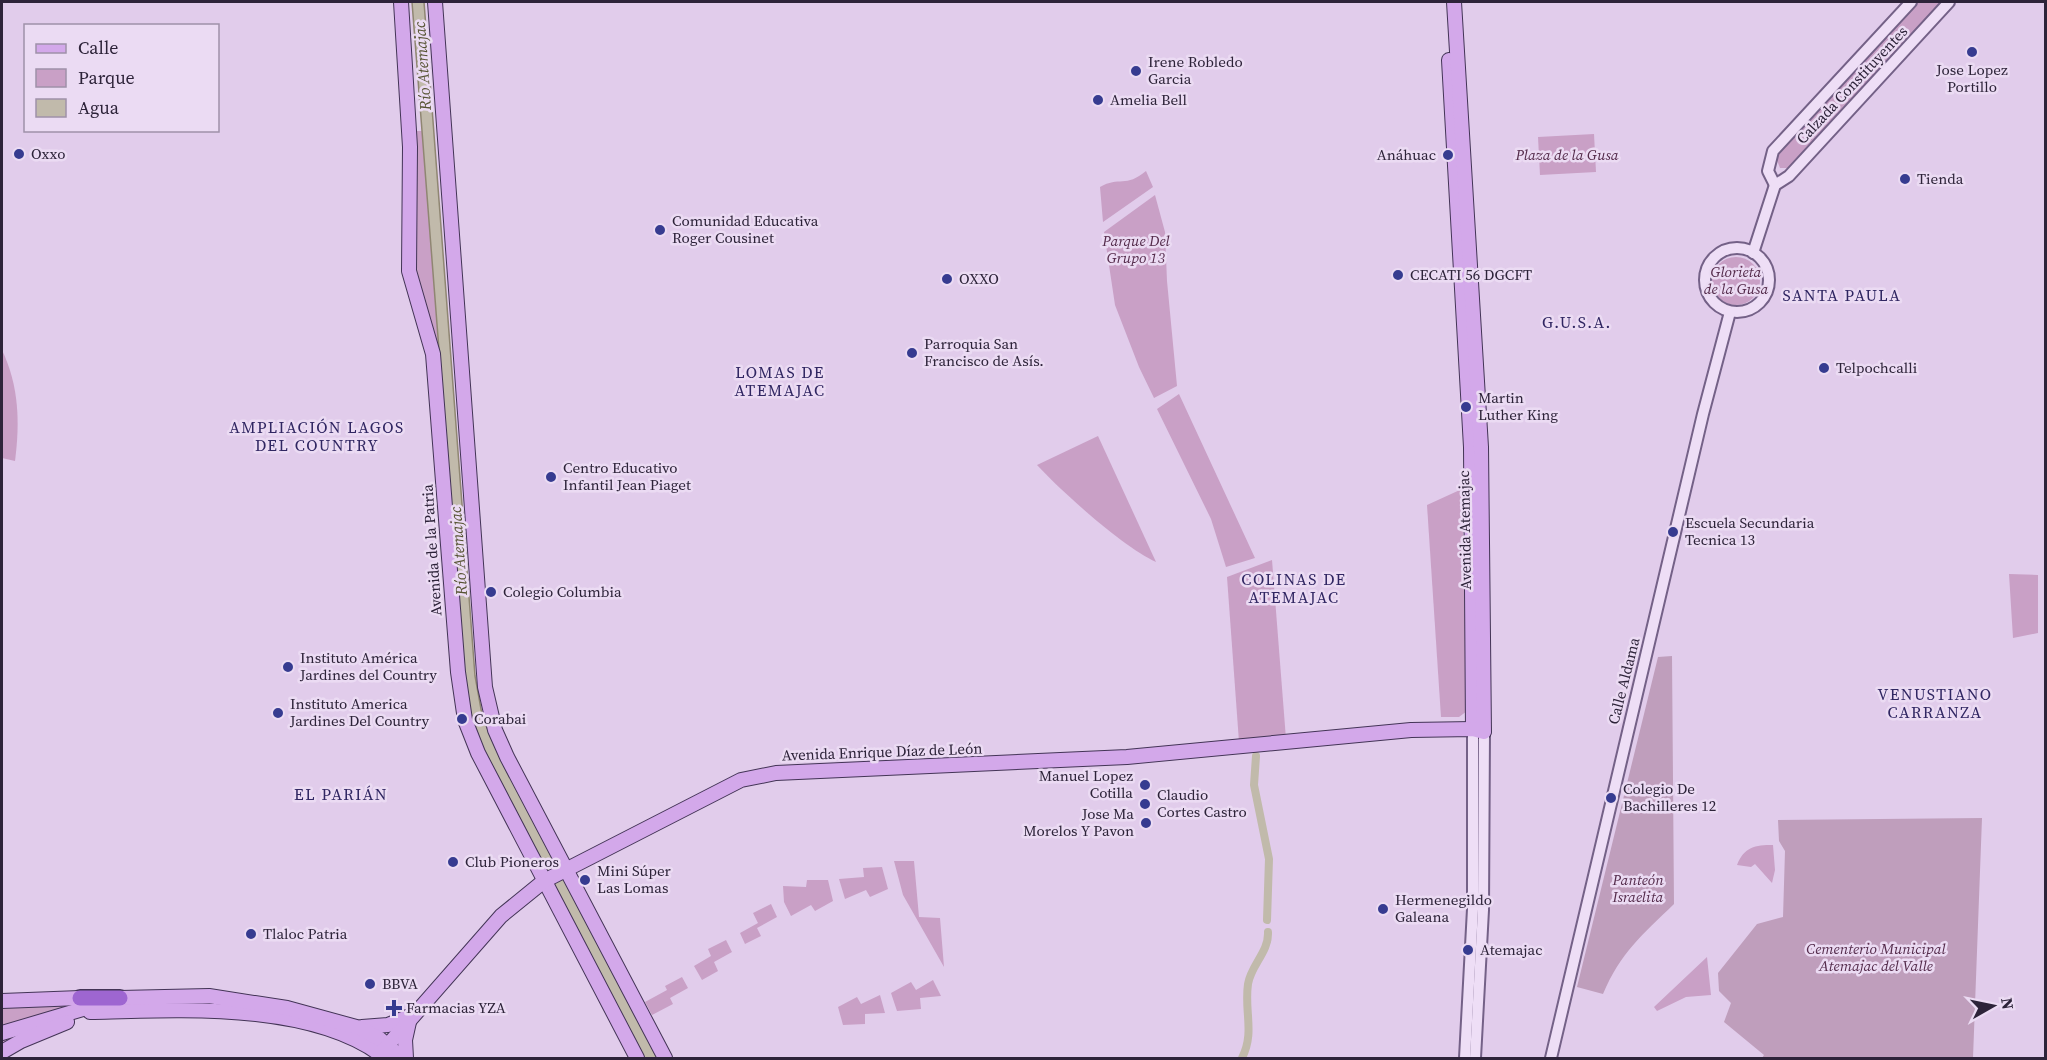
<svg xmlns="http://www.w3.org/2000/svg" width="2047" height="1060" viewBox="0 0 2047 1060" font-family="'Source Serif 4',serif">
  <style>
    .green { fill: #c9a0c6 }
    .cemetery { fill: #bf9ebc }
    .water { fill: #c1baab; stroke: #8f8672; stroke-width: 1.5 }
    .lines { fill: none; stroke-linecap: round; stroke-linejoin: round }
    .canal { stroke: #c1baab; stroke-width: 8 }
    .minor-casing { stroke: #746187; stroke-width: 14 }
    .major-casing { stroke: #433456; stroke-width: 16 }
    .highway-casing { stroke: #433456; stroke-width: 18 }
    .minor { stroke: #eedef6; stroke-width: 10 }
    .major { stroke: #d3a8ea; stroke-width: 14 }
    .highway { stroke: #9e66d1; stroke-width: 15 }
    .poi-dot { fill: #363b90; stroke: #ebdbf3; stroke-width: 2 }
    .labels { text-anchor: middle; stroke-width: 5; stroke-linejoin: round; paint-order: stroke }
    .poi-label { font-size: 15px; fill: #2d2339; stroke: #ebdbf3; text-anchor: start }
    .street-label { font-size: 15px; fill: #2d2339; stroke: #ebdbf3 }
    .park-label { font-size: 15px; font-style: italic; fill: #542b4b; stroke: #ebdbf3 }
    .water-label { font-size: 16px; font-style: italic; fill: #575434; stroke: #ebdbf3 }
    .neighbourhood-label { font-size: 16px; letter-spacing: 1.5px; fill: #302662; stroke: #ebdbf3 }
  </style>
  <rect width="100%" height="100%" fill="#e1cceb"/>
  <g class="green">
    <polygon points="1916,2 1943,2 1792,168 1780,168 1775,155"/>
    <polygon points="415,131 422,131 439,348 419,296 414,273"/>
    <polygon points="1594,134 1596,172 1540,175 1538,137"/>
    <path d="M1146,171L1153,187L1103,222L1100,187C1119,176 1126,188 1146,171Z"/>
    <polygon points="1155,195 1165,232 1167,281 1177,386 1154,398 1139,367 1115,305 1104,232"/>
    <circle cx="1736" cy="281" r="24"/>
    <path d="M2,350C19,386 20,422 15,461L2,458Z"/>
    <polygon points="1179,394 1255,558 1226,567 1211,519 1157,409"/>
    <path d="M1098,436L1156,562C1123,547 1062,492 1037,465Z"/>
    <polygon points="1462,489 1467,711 1459,717 1441,717 1427,505"/>
    <polygon points="1272,560 1286,739 1239,742 1227,577"/>
    <polygon points="2009,574 2038,575 2038,633 2013,638"/>
    <path d="M1773,845L1775,870L1772,883L1755,864L1751,867L1737,865C1744,847 1755,845 1773,845Z"/>
    <polygon points="894,861 914,861 919,917 940,918 944,967 903,895"/>
    <polygon points="882,867 888,889 870,897 866,890 845,899 839,879 864,877 863,868"/>
    <polygon points="807,880 828,880 833,901 815,911 811,905 791,916 784,902 783,886 806,887"/>
    <polygon points="771,904 777,917 757,928 761,936 745,944 740,933 758,923 753,913"/>
    <polygon points="726,940 732,952 714,962 718,971 702,980 694,966 711,956 708,949"/>
    <polygon points="1707,957 1711,995 1686,997 1657,1011 1654,1007"/>
    <polygon points="682,977 688,988 670,998 673,1004 652,1015 645,1002 667,990 665,986"/>
    <polygon points="933,980 941,996 920,998 921,1009 897,1011 891,993 911,982 916,990"/>
    <polygon points="880,995 885,1013 865,1014 865,1024 843,1025 838,1007 857,997 861,1004"/>
    <polygon points="77,1004 2,1050 2,1007"/>
  </g>
  <g class="cemetery">
    <path d="M1672,656L1674,904C1642,935 1621,952 1603,994L1577,987L1658,657Z"/>
    <polygon points="1982,818 1973,1058 1762,1058 1764,1055 1724,1022 1731,1003 1719,991 1718,973 1757,924 1783,917 1785,851 1779,841 1778,820"/>
  </g>
  <polygon class="water" points="412,2 424,2 475,676 483,720 659,1058 644,1058 481,744 466,698"/>
  <g class="lines">
    <g class="canal">
      <polyline points="1256,756 1254,785 1269,859 1267,920"/>
      <path d="M1242,1058C1255,1032 1244,1012 1248,984C1251,965 1269,952 1268,932"/>
    </g>
    <g class="minor-casing">
      <g id="minor">
        <polyline points="1775,185 1768,171 1773,151 1911,2"/>
        <circle cx="1737" cy="280" r="32"/>
        <polyline points="1753,253 1775,185 1789,176 1949,2"/>
        <polyline points="1465,1058 1473,909 1473,729"/>
        <polyline points="1475,1058 1483,910 1484,732"/>
        <polyline points="1551,1058 1703,414 1730,312"/>
      </g>
    </g>
    <g class="major-casing">
      <g id="major">
        <polyline points="401,2 410,147 409,271 433,354 458,672 465,720 478,753 637,1058"/>
        <polyline points="435,2 485,687 495,730 507,757 665,1058"/>
        <polyline points="1449,60 1471,447 1473,729"/>
        <polyline points="2,1001 80,998"/>
        <path d="M90,1012C177,1010 313,1001 385,1058"/>
        <polyline points="362,1027 388,1025 410,1016"/>
        <polyline points="2,1033 120,998 209,996 287,1008 360,1028 380,1039 402,1058"/>
        <polyline points="2,1052 21,1041 67,1022"/>
        <polyline points="380,1054 501,916 544,881 741,780 776,773 1127,757 1411,730 1473,729 1484,732 1481,447 1454,2"/>
        <polyline points="406,1058 405,1040 409,1022"/>
      </g>
    </g>
    <g class="highway-casing">
      <polyline id="highway" points="80,998 120,998"/>
    </g>
    <use href="#minor" class="minor"/>
    <use href="#major" class="major"/>
    <use href="#highway" class="highway"/>
  </g>
  <g class="poi-dot">
    <circle cx="1972" cy="52" r="6"/>
    <circle cx="1136" cy="71" r="6"/>
    <circle cx="1098" cy="100" r="6"/>
    <circle cx="19" cy="154" r="6"/>
    <circle cx="1448" cy="155" r="6"/>
    <circle cx="1905" cy="179" r="6"/>
    <circle cx="660" cy="230" r="6"/>
    <circle cx="1398" cy="275" r="6"/>
    <circle cx="947" cy="279" r="6"/>
    <circle cx="912" cy="353" r="6"/>
    <circle cx="1824" cy="368" r="6"/>
    <circle cx="1466" cy="407" r="6"/>
    <circle cx="551" cy="477" r="6"/>
    <circle cx="1673" cy="532" r="6"/>
    <circle cx="491" cy="592" r="6"/>
    <circle cx="288" cy="667" r="6"/>
    <circle cx="278" cy="713" r="6"/>
    <circle cx="462" cy="719" r="6"/>
    <circle cx="1145" cy="785" r="6"/>
    <circle cx="1611" cy="798" r="6"/>
    <circle cx="1145" cy="804" r="6"/>
    <circle cx="1146" cy="823" r="6"/>
    <circle cx="453" cy="862" r="6"/>
    <circle cx="585" cy="880" r="6"/>
    <circle cx="1383" cy="909" r="6"/>
    <circle cx="251" cy="934" r="6"/>
    <circle cx="1468" cy="950" r="6"/>
    <circle cx="370" cy="984" r="6"/>
    <path d="M391 999h6v6h6v6h-6v6h-6v-6h-6v-6h6z"/>
  </g>
  <g class="labels">
    <g class="poi-label">
      <text x="1148" y="67">Irene Robledo<tspan x="1148" dy="17">Garcia</tspan></text>
      <text x="1972" y="75" text-anchor="middle">Jose Lopez<tspan x="1972" dy="17">Portillo</tspan></text>
      <text x="1110" y="105">Amelia Bell</text>
      <text x="31" y="159">Oxxo</text>
      <text x="1436" y="160" text-anchor="end">Anáhuac</text>
      <text x="1917" y="184">Tienda</text>
      <text x="672" y="226">Comunidad Educativa<tspan x="672" dy="17">Roger Cousinet</tspan></text>
      <text x="1410" y="280">CECATI 56 DGCFT</text>
      <text x="959" y="284">OXXO</text>
      <text x="924" y="349">Parroquia San<tspan x="924" dy="17">Francisco de Asís.</tspan></text>
      <text x="1836" y="373">Telpochcalli</text>
      <text x="1478" y="403">Martin<tspan x="1478" dy="17">Luther King</tspan></text>
      <text x="563" y="473">Centro Educativo<tspan x="563" dy="17">Infantil Jean Piaget</tspan></text>
      <text x="1685" y="528">Escuela Secundaria<tspan x="1685" dy="17">Tecnica 13</tspan></text>
      <text x="503" y="597">Colegio Columbia</text>
      <text x="300" y="663">Instituto América<tspan x="300" dy="17">Jardines del Country</tspan></text>
      <text x="290" y="709">Instituto America<tspan x="290" dy="17">Jardines Del Country</tspan></text>
      <text x="474" y="724">Corabai</text>
      <text x="1133" y="781" text-anchor="end">Manuel Lopez<tspan x="1133" dy="17">Cotilla</tspan></text>
      <text x="1623" y="794">Colegio De<tspan x="1623" dy="17">Bachilleres 12</tspan></text>
      <text x="1157" y="800">Claudio<tspan x="1157" dy="17">Cortes Castro</tspan></text>
      <text x="1134" y="819" text-anchor="end">Jose Ma<tspan x="1134" dy="17">Morelos Y Pavon</tspan></text>
      <text x="465" y="867">Club Pioneros</text>
      <text x="597" y="876">Mini Súper<tspan x="597" dy="17">Las Lomas</tspan></text>
      <text x="1395" y="905">Hermenegildo<tspan x="1395" dy="17">Galeana</tspan></text>
      <text x="263" y="939">Tlaloc Patria</text>
      <text x="1480" y="955">Atemajac</text>
      <text x="382" y="989">BBVA</text>
      <text x="406" y="1013">Farmacias YZA</text>
    </g>
    <g class="street-label">
      <text transform="translate(1852 85) rotate(-47)" y="5">Calzada Constituyentes</text>
      <text transform="translate(1465 530) rotate(-91)" y="5">Avenida Atemajac</text>
      <text transform="translate(432 550) rotate(-94)" y="5">Avenida de la Patria</text>
      <text transform="translate(1624 681) rotate(-76)" y="5">Calle Aldama</text>
      <text transform="translate(882 752) rotate(-2)" y="5">Avenida Enrique Díaz de León</text>
    </g>
    <g class="park-label">
      <text x="1567" y="160">Plaza de la Gusa</text>
      <text x="1136" y="246">Parque Del<tspan x="1136" dy="17">Grupo 13</tspan></text>
      <text x="1736" y="277">Glorieta<tspan x="1736" dy="17">de la Gusa</tspan></text>
      <text x="1638" y="885">Panteón<tspan x="1638" dy="17">Israelita</tspan></text>
      <text x="1876" y="954">Cementerio Municipal<tspan x="1876" dy="17">Atemajac del Valle</tspan></text>
    </g>
    <g class="water-label">
      <text transform="translate(422 66) rotate(-94)" y="6">Río Atemajac</text>
      <text transform="translate(458 551) rotate(-94)" y="6">Río Atemajac</text>
    </g>
    <g class="neighbourhood-label">
      <text x="1842" y="301">SANTA PAULA</text>
      <text x="1577" y="328">G.U.S.A.</text>
      <text x="780" y="378">LOMAS DE<tspan x="780" dy="18">ATEMAJAC</tspan></text>
      <text x="317" y="433">AMPLIACIÓN LAGOS<tspan x="317" dy="18">DEL COUNTRY</tspan></text>
      <text x="1294" y="585">COLINAS DE<tspan x="1294" dy="18">ATEMAJAC</tspan></text>
      <text x="1935" y="700">VENUSTIANO<tspan x="1935" dy="18">CARRANZA</tspan></text>
      <text x="341" y="800">EL PARIÁN</text>
    </g>
  </g>
  <rect width="2047" height="1060" fill="none" stroke="#2d2339" stroke-width="6"/>
  <rect x="24" y="24" width="195" height="108" fill="#ebdbf3" stroke="#9f91a9" stroke-width="1.5"/>
  <rect x="36" y="44" width="30" height="9" fill="#d3a8ea" stroke="#9f91a9" stroke-width="1.5"/>
  <text x="78" y="54" font-size="18" fill="#2d2339">Calle</text>
  <rect x="36" y="69" width="30" height="18" fill="#c9a0c6" stroke="#9f91a9" stroke-width="1.5"/>
  <text x="78" y="84" font-size="18" fill="#2d2339">Parque</text>
  <rect x="36" y="99" width="30" height="18" fill="#c1baab" stroke="#9f91a9" stroke-width="1.5"/>
  <text x="78" y="114" font-size="18" fill="#2d2339">Agua</text>
  <g transform="translate(1993 1006) rotate(81)" stroke="#ebdbf3" stroke-width="4.5" paint-order="stroke">
  <path d="M0-4.5L10 22L0 15L-10 22Z" fill="#2d2339"/>
  <text y="-9" font-size="16" font-weight="bold" text-anchor="middle" fill="#2d2339">N</text>
  </g>
</svg>
